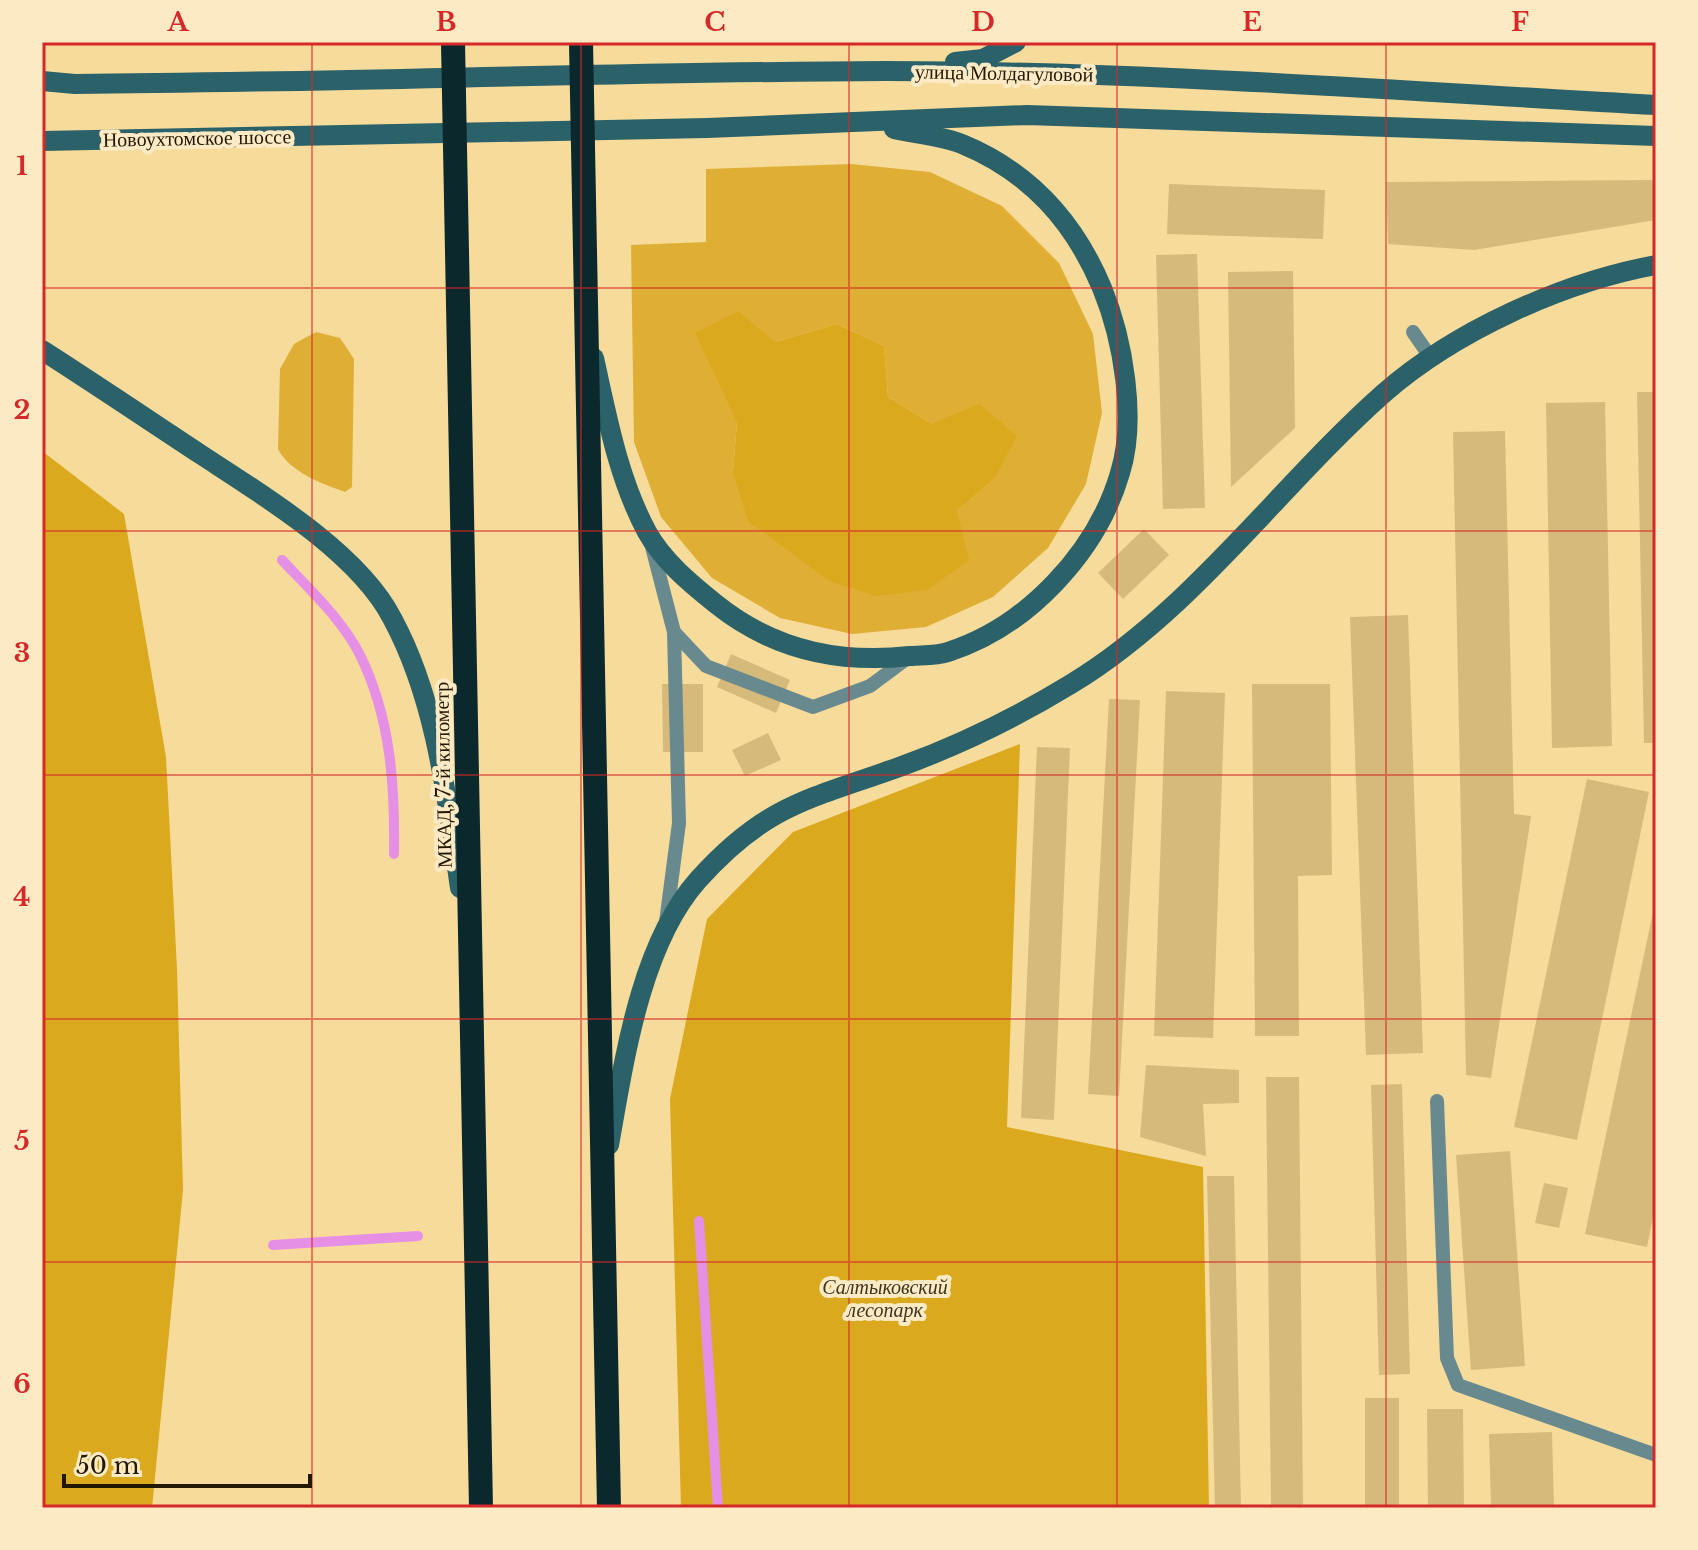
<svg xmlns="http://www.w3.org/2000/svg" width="1698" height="1550" viewBox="0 0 1698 1550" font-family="'Libre Baskerville',serif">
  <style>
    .green { fill: #deaf34; fill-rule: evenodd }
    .forest { fill: #daa91d }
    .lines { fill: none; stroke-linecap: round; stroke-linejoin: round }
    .stream { stroke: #e58fe5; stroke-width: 10 }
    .building { fill: #d5ba7b }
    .lane { stroke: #688a8f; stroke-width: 14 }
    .secondary { stroke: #2b6269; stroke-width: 20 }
    .highway { stroke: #0b282c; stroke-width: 24 }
    .grid { fill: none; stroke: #d62828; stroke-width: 2; stroke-opacity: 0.55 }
    .labels { text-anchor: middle; stroke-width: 8; stroke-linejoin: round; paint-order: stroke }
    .street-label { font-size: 20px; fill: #221800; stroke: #fbeac4 }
    .park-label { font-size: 20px; font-style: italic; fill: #3e3520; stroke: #fbeac4 }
    .neatline { fill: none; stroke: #d62828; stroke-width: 3 }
    .grid-label { font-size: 26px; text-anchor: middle; font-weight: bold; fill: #d62828 }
  </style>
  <rect width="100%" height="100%" fill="#f7db9b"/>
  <g class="green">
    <path d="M851,164L930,172L1002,206L1059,263L1093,334L1102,413L1086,484L1048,548L993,597L926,627L852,634L780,618L712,578L661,517L634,442L631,245L706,242V169ZM837,324L884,346L888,397L932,424L994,479L957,511L733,472L737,422L775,342Z"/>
    <path d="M316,332L340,338L354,359L352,487L345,492C320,483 290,472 278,449L280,369L294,344Z"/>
  </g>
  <g class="forest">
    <polygon points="738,311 775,342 837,324 884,346 888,397 932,424 979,404 1017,436 994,479 957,511 969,560 927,590 876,596 829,581 748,521 733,472 737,422 695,333"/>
    <polygon points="42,451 124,514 166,757 177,969 183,1190 152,1508 42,1508"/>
    <polygon points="1020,744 1007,1127 1203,1167 1209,1508 681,1508 670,1099 707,919 793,832"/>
  </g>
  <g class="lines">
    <g class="stream">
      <path d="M282,560C309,589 342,619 360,655C391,718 395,786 394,854"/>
      <polyline points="699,1221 718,1508"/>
      <polyline points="273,1245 418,1236"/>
    </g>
  </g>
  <g class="building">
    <polygon points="1656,180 1656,220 1474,250 1388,244 1386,182"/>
    <polygon points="1169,184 1325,190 1323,239 1167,234"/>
    <polygon points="1197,254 1205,508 1163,509 1156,255"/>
    <polygon points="1293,271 1295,428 1231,487 1228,272"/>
    <polygon points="1637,392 1656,392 1656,743 1644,743"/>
    <polygon points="1605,402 1612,746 1552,748 1546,403"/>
    <polygon points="1505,431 1514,814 1531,816 1491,1078 1466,1075 1453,432"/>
    <polygon points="1144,529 1169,555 1123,599 1098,573"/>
    <polygon points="1408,615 1423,1053 1366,1055 1350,617"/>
    <polygon points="731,654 790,680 776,713 717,687"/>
    <polygon points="662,684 703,684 703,752 663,752"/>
    <polygon points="1252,684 1330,684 1332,875 1298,876 1299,1036 1255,1036"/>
    <polygon points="1166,691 1225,693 1213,1038 1154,1036"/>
    <polygon points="1109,699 1140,700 1119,1096 1088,1094"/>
    <polygon points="768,733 781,760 745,776 732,750"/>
    <polygon points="1037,747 1070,748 1054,1120 1021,1118"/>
    <polygon points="1587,779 1649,792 1577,1140 1514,1127"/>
    <polygon points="1656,898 1656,1202 1647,1247 1585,1234"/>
    <polygon points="1146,1065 1239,1070 1239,1103 1203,1104 1206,1156 1140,1137"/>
    <polygon points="1266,1077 1299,1077 1303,1508 1271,1508"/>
    <polygon points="1402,1084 1410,1374 1379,1375 1371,1085"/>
    <polygon points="1510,1151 1525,1366 1471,1370 1456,1155"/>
    <polygon points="1207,1176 1234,1176 1241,1508 1215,1508"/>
    <polygon points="1544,1183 1568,1188 1559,1228 1535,1223"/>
    <rect x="1365" y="1398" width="34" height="110"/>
    <polygon points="1427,1409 1463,1409 1464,1508 1428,1508"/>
    <polygon points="1552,1432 1554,1508 1491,1508 1489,1434"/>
  </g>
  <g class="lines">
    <g class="lane">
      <polyline points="1413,332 1431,358"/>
      <polyline points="651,543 674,632 679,823 666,922"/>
      <polyline points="674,632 706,666 813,707 870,686 909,657"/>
      <polyline points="1437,1101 1447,1358 1458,1385 1656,1455"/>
    </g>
    <g class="secondary">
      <polyline points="955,62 983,59 1016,42"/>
      <path d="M42,81L75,84C345,82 616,72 886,71C1143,71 1400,91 1656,105"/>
      <polyline points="42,141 707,128 1027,115 1656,136"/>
      <path d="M42,350C95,384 147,419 200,454C261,494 358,552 392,618C436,699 447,798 460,888"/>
      <path d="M594,358C607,416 618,478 647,532C663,561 691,584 716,604C772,649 839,664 910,656C922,655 936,656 948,652C1027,627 1097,552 1120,473C1137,419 1123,339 1102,288C1074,221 1030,172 962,144C941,136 916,134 894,129"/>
      <path d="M609,1145C624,1062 640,945 698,880C767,803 811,799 902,766C962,744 1017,717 1071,684C1193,610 1278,487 1384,393C1455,331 1563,282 1656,265"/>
    </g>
    <g class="highway">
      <polyline points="453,42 481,1508"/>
      <polyline points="581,42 609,1508"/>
    </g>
  </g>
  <path class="grid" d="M312,42V1508M581,42V1508M849,42V1508M1117,42V1508M1386,42V1508M42,288H1656M42,531H1656M42,775H1656M42,1019H1656M42,1262H1656"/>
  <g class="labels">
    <g class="street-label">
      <text transform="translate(1004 73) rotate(1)" y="7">улица Молдагуловой</text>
      <text transform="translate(197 138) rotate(-1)" y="7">Новоухтомское шоссе</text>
      <text transform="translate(443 775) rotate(-91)" y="7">МКАД, 7-й километр</text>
    </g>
    <g class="park-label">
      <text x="885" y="1294">Салтыковский<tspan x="885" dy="23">лесопарк</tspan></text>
    </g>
  </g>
  <rect width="1698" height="1550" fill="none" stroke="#fbeac4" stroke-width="88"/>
  <path d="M64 1474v12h246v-12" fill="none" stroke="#221800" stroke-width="4"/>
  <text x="76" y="1474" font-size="24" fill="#221800" stroke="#fbeac4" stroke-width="6" paint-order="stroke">50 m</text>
  <rect x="44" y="44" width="1610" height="1462" class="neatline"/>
  <g class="grid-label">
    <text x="178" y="31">A</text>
    <text x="446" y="31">B</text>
    <text x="715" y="31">C</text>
    <text x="983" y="31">D</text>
    <text x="1252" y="31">E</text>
    <text x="1520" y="31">F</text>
    <text x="22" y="175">1</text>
    <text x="22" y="419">2</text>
    <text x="22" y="662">3</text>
    <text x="22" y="906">4</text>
    <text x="22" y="1150">5</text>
    <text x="22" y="1393">6</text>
  </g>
</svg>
